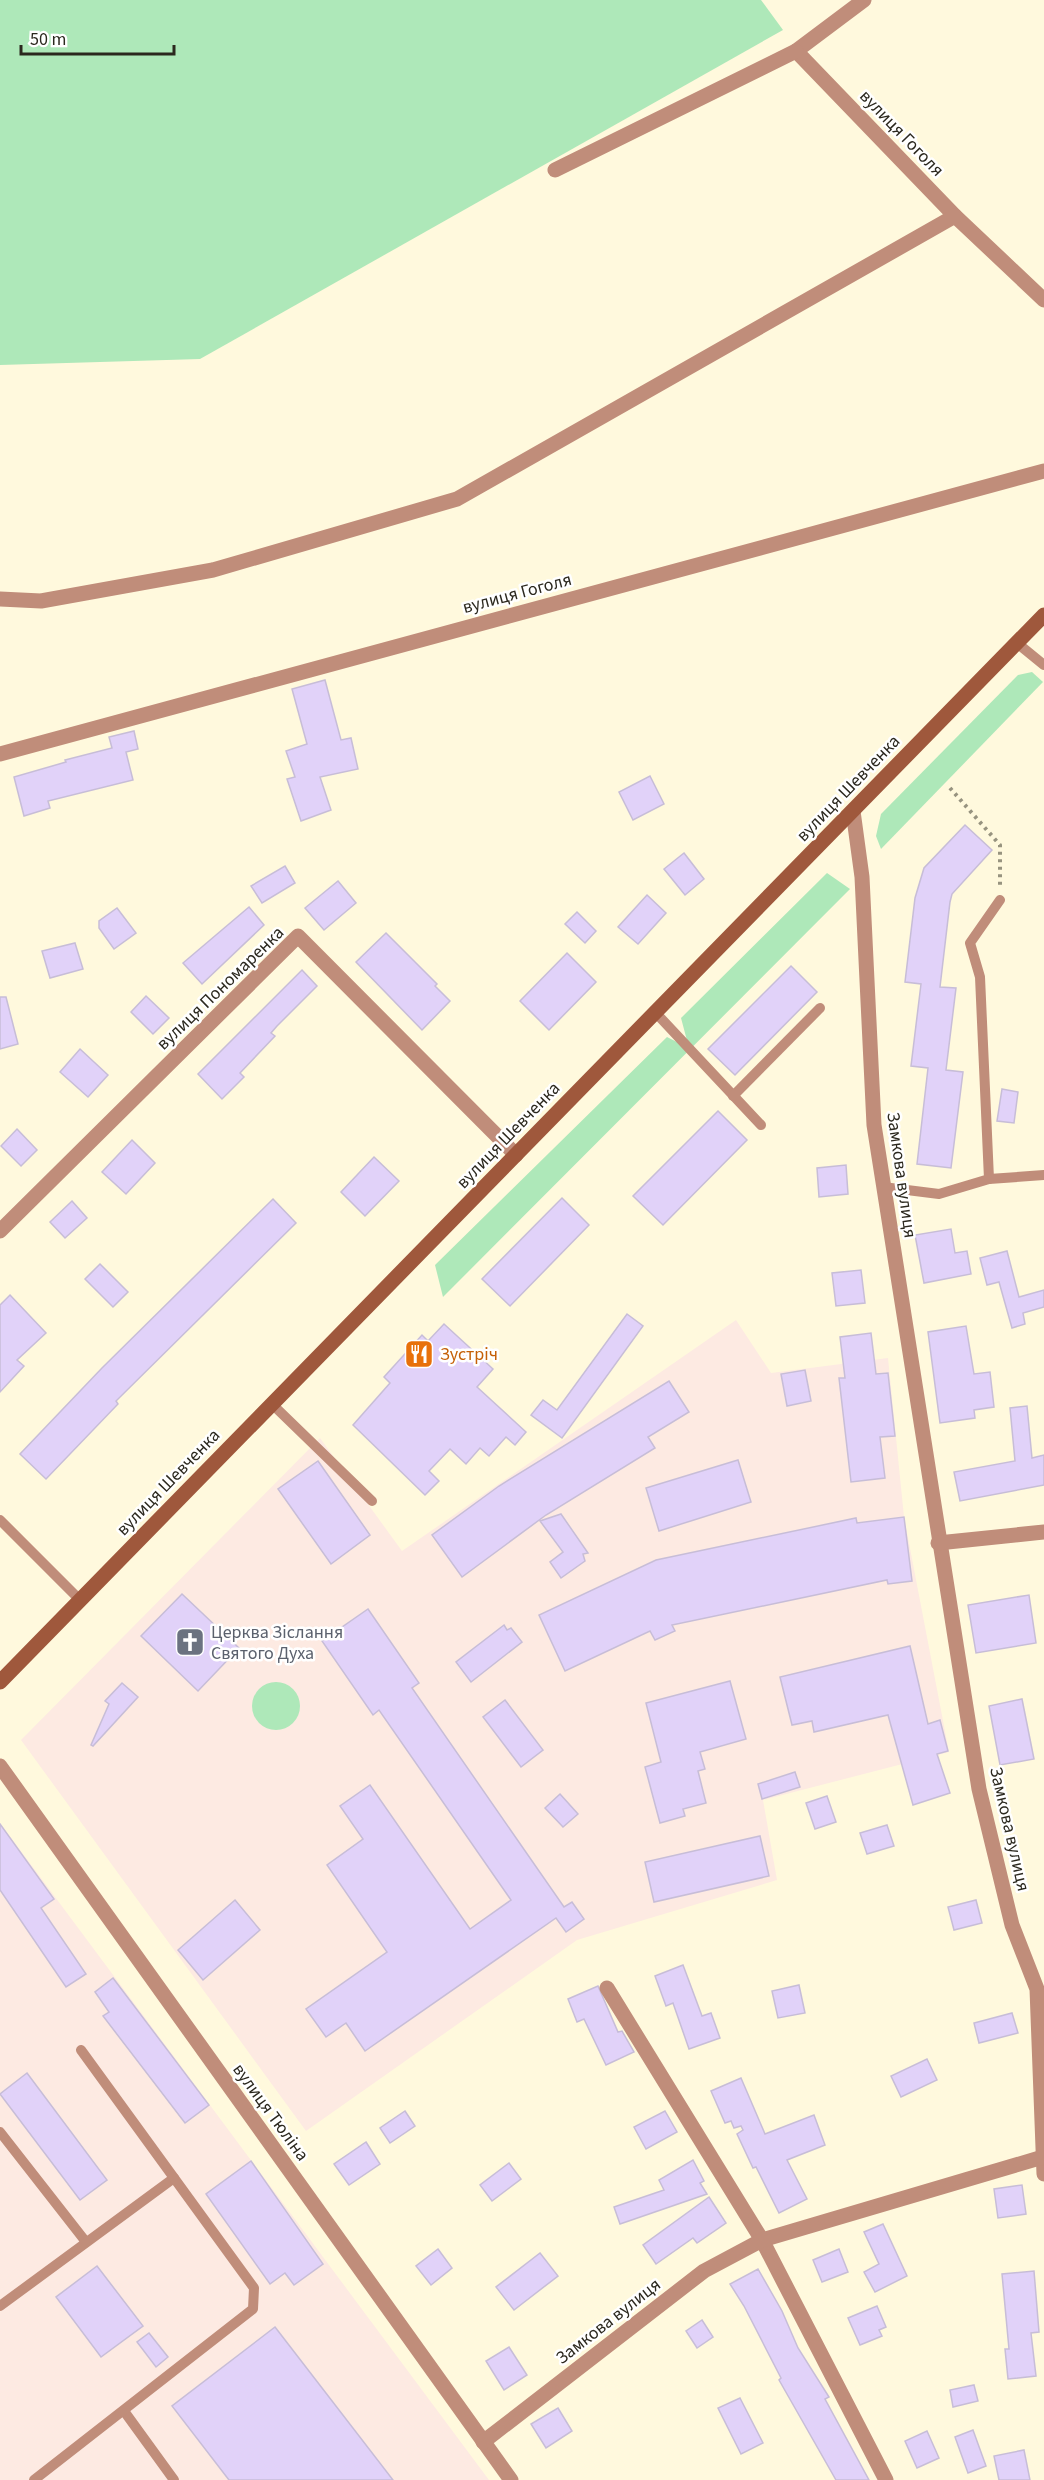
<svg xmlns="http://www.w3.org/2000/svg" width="1044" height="2480" viewBox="0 0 1044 2480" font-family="'Source Sans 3',sans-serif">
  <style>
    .industrial { fill: #fdeae2 }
    .green { fill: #aee8b9 }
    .building { fill: #e1d2f9; stroke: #c7bdd7; stroke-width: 1.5 }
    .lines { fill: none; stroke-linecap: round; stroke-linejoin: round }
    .path { stroke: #97937f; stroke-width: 4; stroke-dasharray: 3 4.5; stroke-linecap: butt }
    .service { stroke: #c08d7a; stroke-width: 10 }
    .minor { stroke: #c08d7a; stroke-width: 15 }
    .secondary { stroke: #9f583c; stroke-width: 15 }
    .labels { text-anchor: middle; stroke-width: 5; stroke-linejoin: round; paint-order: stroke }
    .street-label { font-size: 18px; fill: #2b281e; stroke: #fff }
    .food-label { font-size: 18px; fill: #c56008; stroke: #fff; text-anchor: start }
    .worship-label { font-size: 18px; fill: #5b616d; stroke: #fff; text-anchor: start }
  </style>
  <rect width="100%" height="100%" fill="#fff9dd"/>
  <g class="industrial">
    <polygon points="736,1320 771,1373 888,1358 904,1517 949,1752 763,1800 777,1880 577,1940 306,2131 21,1740 320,1438 402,1551"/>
    <polygon points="0,1823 489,2480 0,2480"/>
  </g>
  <g class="green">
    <polygon points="0,0 761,0 783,30 200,359 0,365"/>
    <polygon points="1032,672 1043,682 881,849 876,836 881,814 1018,675"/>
    <polygon points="827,873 850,889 443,1297 435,1265 667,1037 689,1048 681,1018"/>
    <circle cx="276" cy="1706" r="24"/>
  </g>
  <g class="building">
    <polygon points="325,680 341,740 351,738 358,769 320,777 331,810 301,821 287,779 295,777 286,751 307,744 292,689"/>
    <polygon points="134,731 138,749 126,752 133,780 48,801 50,808 24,816 14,777 66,762 65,760 112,748 109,737"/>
    <polygon points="650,776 664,804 633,820 619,792"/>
    <polygon points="965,825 992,850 952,894 950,902 940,987 956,988 946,1070 963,1072 951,1168 917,1164 928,1068 911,1066 921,984 905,982 915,898 924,868"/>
    <polygon points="684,853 704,879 685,895 664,869"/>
    <polygon points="285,866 295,883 262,903 251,886"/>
    <polygon points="338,881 356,903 324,930 305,908"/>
    <polygon points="647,895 666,913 638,944 618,927"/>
    <polygon points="249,907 264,925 202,984 183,963"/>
    <polygon points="117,908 136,933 114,949 99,928 99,921"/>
    <polygon points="577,912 596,931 585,943 565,924"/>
    <polygon points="386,933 437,984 435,986 450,1001 422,1030 356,962"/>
    <polygon points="75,943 83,969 50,978 42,951"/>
    <polygon points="567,953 596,982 549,1030 520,1001"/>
    <polygon points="791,966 817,992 735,1075 708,1049"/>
    <polygon points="302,970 317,986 277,1026 271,1033 275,1036 240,1073 244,1077 222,1099 198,1074"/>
    <polygon points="146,996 169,1018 153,1034 131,1012"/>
    <polygon points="0,997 6,997 18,1044 0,1049"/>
    <polygon points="80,1049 108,1075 88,1097 60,1072"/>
    <polygon points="1002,1089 1018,1092 1014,1123 997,1121"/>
    <polygon points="718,1111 747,1140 663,1225 633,1196"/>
    <polygon points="17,1129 37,1150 21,1166 1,1146"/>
    <polygon points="132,1140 155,1163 126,1194 102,1172"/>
    <polygon points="374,1157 399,1181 365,1216 341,1192"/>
    <polygon points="846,1165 848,1194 819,1197 817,1168"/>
    <polygon points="562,1198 589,1225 510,1306 482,1279"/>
    <polygon points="273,1199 296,1223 116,1401 118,1404 46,1479 20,1454 102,1368"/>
    <polygon points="72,1201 87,1218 65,1238 50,1222"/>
    <polygon points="951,1229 955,1253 967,1251 971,1274 924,1283 915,1235"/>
    <polygon points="1007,1251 1019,1297 1044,1290 1044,1307 1023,1313 1025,1324 1012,1328 999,1282 987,1285 980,1258"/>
    <polygon points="100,1264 128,1292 113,1307 85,1279"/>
    <polygon points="861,1270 865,1303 836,1306 832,1273"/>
    <polygon points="10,1295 46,1333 17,1360 24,1366 0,1392 0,1305"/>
    <polygon points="627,1314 643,1326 562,1438 531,1415 543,1400 557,1410"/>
    <polygon points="444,1324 493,1369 477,1387 526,1432 515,1445 506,1437 489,1456 480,1448 466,1464 450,1449 429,1471 439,1481 425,1495 353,1425 390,1383 384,1377 422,1335 428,1341"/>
    <polygon points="966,1326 974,1374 990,1372 994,1407 974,1410 975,1418 940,1423 928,1332"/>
    <polygon points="871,1333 876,1374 888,1373 895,1436 880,1437 885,1478 851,1482 839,1378 845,1378 840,1337"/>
    <polygon points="805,1370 811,1401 787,1406 781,1374"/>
    <polygon points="669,1381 689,1412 648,1437 655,1448 546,1515 462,1577 432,1535 499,1486"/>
    <polygon points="1027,1406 1032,1458 1044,1455 1044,1485 960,1501 954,1472 1015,1461 1010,1408"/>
    <polygon points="738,1460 751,1502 659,1531 646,1488"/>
    <polygon points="318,1461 370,1535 331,1564 278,1489"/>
    <polygon points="561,1514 588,1553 583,1554 585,1561 561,1578 550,1562 563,1552 540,1521"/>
    <polygon points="904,1517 912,1581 888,1584 887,1580 672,1625 675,1631 655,1640 650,1631 565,1671 539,1615 656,1560 856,1518 857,1523"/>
    <polygon points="182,1594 239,1648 198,1691 141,1636"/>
    <polygon points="1029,1595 1036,1643 976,1653 968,1605"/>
    <polygon points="368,1609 419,1683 412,1688 564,1907 572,1902 584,1919 566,1932 556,1918 365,2051 346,2023 326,2037 306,2009 387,1952 327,1865 363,1839 340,1806 370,1785 470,1929 511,1900 379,1710 373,1715 322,1641"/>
    <polygon points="504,1625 507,1630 511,1628 522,1642 471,1682 456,1662"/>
    <polygon points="910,1646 928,1724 940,1720 948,1751 937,1754 950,1793 913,1805 888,1715 814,1732 812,1721 792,1725 780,1677"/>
    <polygon points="730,1681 746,1739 700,1752 705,1769 698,1771 706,1803 683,1809 685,1816 660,1823 645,1767 661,1762 646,1703"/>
    <polygon points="122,1683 138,1697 93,1746 91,1745 109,1704 105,1701"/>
    <polygon points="1022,1699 1034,1759 1000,1765 989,1706"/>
    <polygon points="505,1700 543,1750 521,1767 483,1717"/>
    <polygon points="795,1772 800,1787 762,1799 758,1784"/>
    <polygon points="560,1794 578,1814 563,1827 545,1808"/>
    <polygon points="827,1796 836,1822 815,1829 806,1803"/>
    <polygon points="0,1824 54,1899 41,1908 86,1974 66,1987 0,1890"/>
    <polygon points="887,1825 894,1846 867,1854 860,1833"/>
    <polygon points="760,1836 769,1876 654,1902 645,1862"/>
    <polygon points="235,1900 260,1930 203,1980 178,1950"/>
    <polygon points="976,1900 982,1923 954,1930 948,1907"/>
    <polygon points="683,1965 702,2016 711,2013 720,2038 689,2049 673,2003 666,2006 655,1976"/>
    <polygon points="113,1978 209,2105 185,2123 103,2016 109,2012 95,1992"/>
    <polygon points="799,1985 805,2013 778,2018 772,1991"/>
    <polygon points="598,1986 618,2032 622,2031 634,2052 606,2065 584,2019 577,2022 568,1999"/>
    <polygon points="1012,2013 1018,2033 979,2043 974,2023"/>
    <polygon points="927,2059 937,2080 901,2097 891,2076"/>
    <polygon points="27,2073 107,2180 80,2200 0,2094"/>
    <polygon points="741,2078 765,2134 814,2115 825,2145 787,2160 807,2199 779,2213 756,2167 753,2168 737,2134 743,2130 741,2126 734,2128 731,2121 725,2123 711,2091"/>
    <polygon points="405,2111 415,2126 390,2143 380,2128"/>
    <polygon points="665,2111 677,2132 646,2149 634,2127"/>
    <polygon points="366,2142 380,2164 349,2185 334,2164"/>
    <polygon points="693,2160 704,2181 700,2183 707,2194 620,2224 614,2207 664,2190 659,2180"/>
    <polygon points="251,2161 323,2264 294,2285 285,2273 270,2284 206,2194"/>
    <polygon points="509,2163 521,2179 492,2201 480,2185"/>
    <polygon points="1022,2185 1026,2214 998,2218 994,2189"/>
    <polygon points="709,2197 726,2223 697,2243 693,2238 656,2264 643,2245"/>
    <polygon points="883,2224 907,2276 875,2292 864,2272 879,2264 864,2232"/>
    <polygon points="438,2249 452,2268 431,2285 416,2266"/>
    <polygon points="839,2249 848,2272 822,2282 813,2260"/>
    <polygon points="540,2253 558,2276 514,2310 496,2287"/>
    <polygon points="97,2266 143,2326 101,2357 56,2297"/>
    <polygon points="758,2269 782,2311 798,2348 829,2397 825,2399 869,2480 836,2480 779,2380 781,2378 744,2306 730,2284"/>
    <polygon points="1034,2271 1039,2332 1031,2333 1036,2376 1008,2379 1005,2349 1009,2349 1002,2274"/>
    <polygon points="877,2306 886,2327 879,2330 882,2336 860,2345 848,2318"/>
    <polygon points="702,2320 713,2337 697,2348 686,2331"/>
    <polygon points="275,2327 393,2480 229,2480 172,2406"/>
    <polygon points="149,2333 168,2357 156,2367 137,2342"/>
    <polygon points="509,2347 527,2375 504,2390 486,2361"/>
    <polygon points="974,2385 978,2401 953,2407 950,2390"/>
    <polygon points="740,2398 763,2443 741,2454 718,2408"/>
    <polygon points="558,2408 572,2431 546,2448 531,2424"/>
    <polygon points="973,2430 986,2466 968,2473 955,2437"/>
    <polygon points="927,2431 939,2458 917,2468 905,2441"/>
    <polygon points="1024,2450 1030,2480 999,2480 994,2456"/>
  </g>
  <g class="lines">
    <polyline class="path" points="950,788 1000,845 1000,885"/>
    <g class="service">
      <polyline points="1017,643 1044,665"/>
      <polyline points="655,1012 761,1125"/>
      <polyline points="733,1096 820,1008"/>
      <polyline points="989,1179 1044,1175"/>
      <polyline points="883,1187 939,1194 989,1179 980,977 970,943 1000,900"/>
      <polyline points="272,1404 372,1501"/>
      <polyline points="0,1520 80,1600"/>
      <polyline points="0,2132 86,2242"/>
      <polyline points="0,2306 174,2178"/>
      <polyline points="124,2411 174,2480"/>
      <polyline points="34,2480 253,2309 254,2288 81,2050"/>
    </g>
    <g class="minor">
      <polyline points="864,0 796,51 955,216 1044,300"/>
      <polyline points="555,170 796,51"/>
      <polyline points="0,599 41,601 213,570 457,499 955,216"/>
      <polyline points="0,754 1044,471"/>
      <polyline points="853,811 862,877 874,1125 979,1789 1012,1925 1037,1989 1044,2174"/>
      <polyline points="0,1231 298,936 516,1155"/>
      <polyline points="938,1543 1044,1532"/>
      <polyline points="0,1766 511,2480"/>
      <polyline points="607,1988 762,2240 886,2480"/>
      <polyline points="483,2442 704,2271 762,2240 1043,2157"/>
    </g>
    <polyline class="secondary" points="0,1682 1044,615"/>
  </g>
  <defs>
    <g id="restaurant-square" transform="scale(1.5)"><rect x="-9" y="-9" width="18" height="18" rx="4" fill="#e8710a" stroke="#fff"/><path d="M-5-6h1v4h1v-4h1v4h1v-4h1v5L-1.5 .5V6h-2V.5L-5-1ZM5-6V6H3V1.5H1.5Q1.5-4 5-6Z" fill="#fff"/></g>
    <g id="church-square" transform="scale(1.5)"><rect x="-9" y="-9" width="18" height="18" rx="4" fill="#6b7280" stroke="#fff"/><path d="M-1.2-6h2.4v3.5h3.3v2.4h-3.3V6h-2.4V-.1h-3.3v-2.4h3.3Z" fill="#fff"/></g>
  </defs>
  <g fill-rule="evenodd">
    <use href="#restaurant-square" x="419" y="1354"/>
    <use href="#church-square" x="190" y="1642"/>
  </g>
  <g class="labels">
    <g class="street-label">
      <text transform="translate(902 133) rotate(46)" y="6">вулиця Гоголя</text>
      <text transform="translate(517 593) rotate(-15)" y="6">вулиця Гоголя</text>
      <text transform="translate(848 788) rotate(-46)" y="6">вулиця Шевченка</text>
      <text transform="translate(220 988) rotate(-44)" y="6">вулиця Пономаренка</text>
      <text transform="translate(508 1135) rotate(-46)" y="6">вулиця Шевченка</text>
      <text transform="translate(902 1175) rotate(82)" y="6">Замкова вулиця</text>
      <text transform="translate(168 1482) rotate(-46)" y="6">вулиця Шевченка</text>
      <text transform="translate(1010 1829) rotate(77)" y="6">Замкова вулиця</text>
      <text transform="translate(271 2112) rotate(54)" y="6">вулиця Тюліна</text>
      <text transform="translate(608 2321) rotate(-38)" y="6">Замкова вулиця</text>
    </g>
    <g class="food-label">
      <text x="440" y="1360">Зустріч</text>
    </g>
    <g class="worship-label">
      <text x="211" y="1638">Церква Зіслання<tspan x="211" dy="21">Святого Духа</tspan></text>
    </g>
  </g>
  <path d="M21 45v9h153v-9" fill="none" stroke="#2b281e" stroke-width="3"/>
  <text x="30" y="45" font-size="18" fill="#2b281e" stroke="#ffffff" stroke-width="4.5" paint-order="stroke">50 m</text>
</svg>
